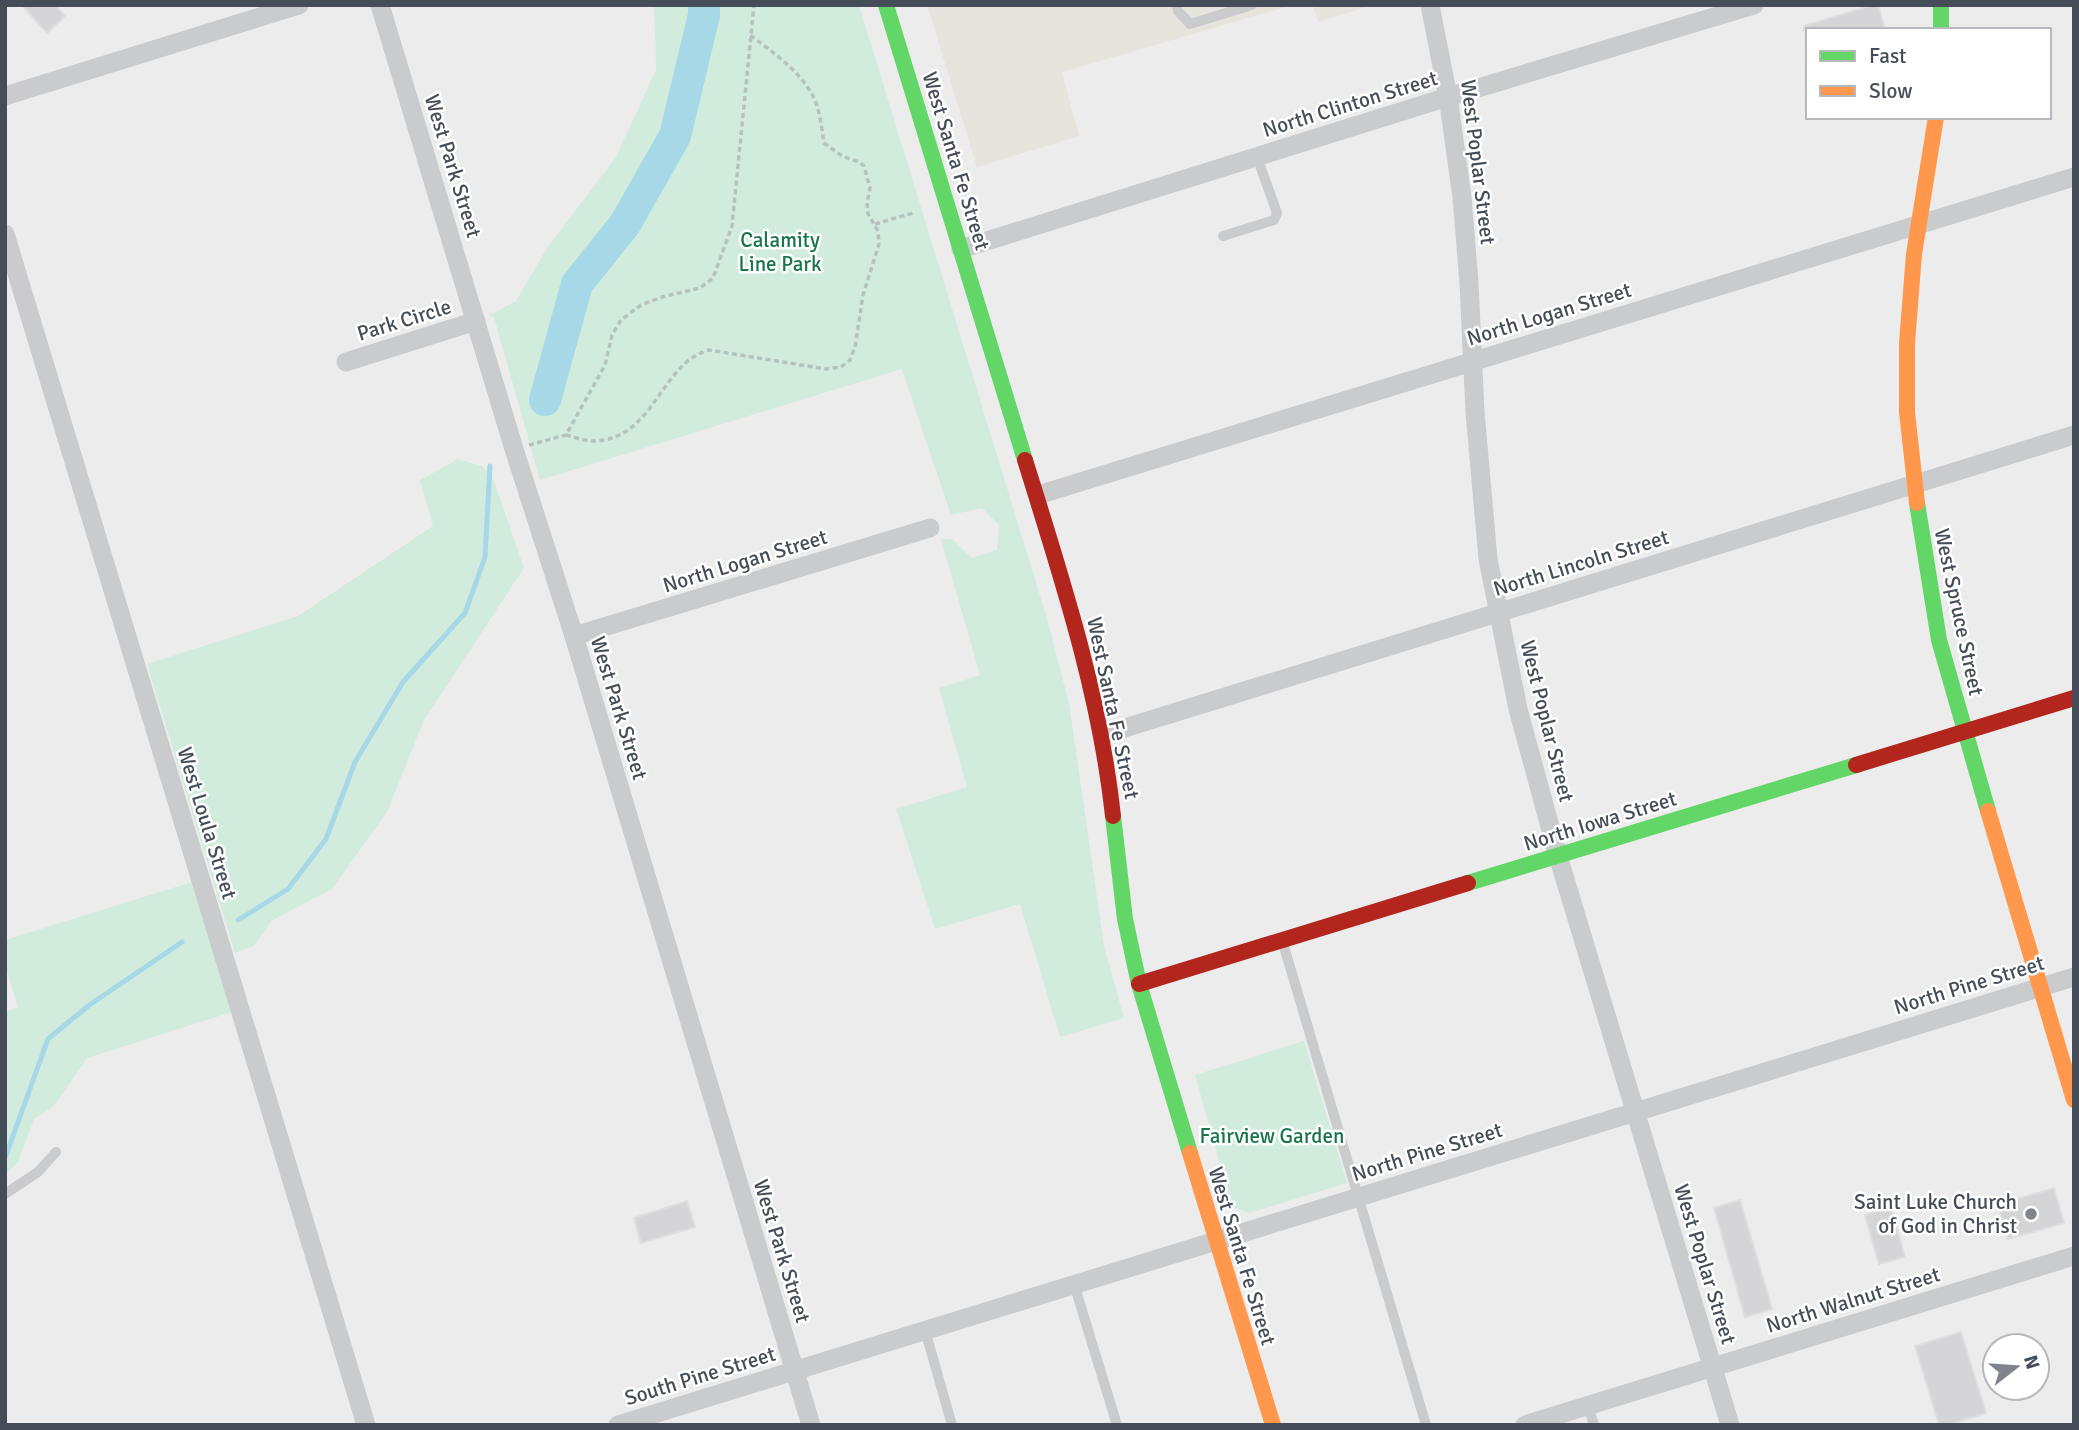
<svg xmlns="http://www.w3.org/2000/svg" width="2079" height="1430" viewBox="0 0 2079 1430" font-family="Signika,sans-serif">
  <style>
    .commercial { fill: #e6e4dc }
    .green { fill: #d1ecdd }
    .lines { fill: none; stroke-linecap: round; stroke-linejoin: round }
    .stream { stroke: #a6d8e8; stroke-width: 5 }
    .river { stroke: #a6d8e8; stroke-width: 32 }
    .building { fill: #d5d4d7; stroke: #dededf; stroke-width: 2 }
    .path { stroke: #b6c2be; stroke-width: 3.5; stroke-dasharray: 5 3.5; stroke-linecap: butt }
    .lane { stroke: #c9cbcd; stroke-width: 10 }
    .street { stroke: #c9cbcd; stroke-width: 19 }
    .fast { stroke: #63d668; stroke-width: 16 }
    .slow { stroke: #ff974d; stroke-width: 16 }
    .jam { stroke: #b3261e; stroke-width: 16 }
    .poi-dot { fill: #80858c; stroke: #fff; stroke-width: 2.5 }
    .labels { text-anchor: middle; stroke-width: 5; stroke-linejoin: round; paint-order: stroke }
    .street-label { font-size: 21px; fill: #454e58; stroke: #fff }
    .park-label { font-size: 21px; fill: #19754c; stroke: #fff }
    .poi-label { font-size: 21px; fill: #454e58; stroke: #fff; text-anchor: end }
  </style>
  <rect width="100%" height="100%" fill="#edecec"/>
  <g class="commercial">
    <polygon points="927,5 1293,5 1062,72 1079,136 977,167"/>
    <polygon points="1313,5 1373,5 1318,22"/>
  </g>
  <g class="green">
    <polygon points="660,5 859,5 1046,615 1069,703 1104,946 1124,1018 1060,1037 1020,904 935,929 896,809 967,787 939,688 980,675 941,539 952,539 972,558 997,550 999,525 982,508 951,515 902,369 540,480 494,317 489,316 516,301 547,248 616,157 656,70 654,7"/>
    <polygon points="458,459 482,466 493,478 524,568 424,720 387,812 332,889 271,921 254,946 235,953 147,664 298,616 433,526 420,480"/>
    <polygon points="192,882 232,1012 87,1058 54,1106 34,1119 18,1162 5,1174 5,1012 18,1007 5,965 5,940"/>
    <polygon points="1304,1041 1347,1183 1250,1213 1232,1207 1195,1075"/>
  </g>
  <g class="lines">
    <g class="stream">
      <polyline points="238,920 288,889 326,839 355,762 403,682 465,613 485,557 490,466"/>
      <polyline points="5,1158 48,1039 88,1006 182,942"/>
    </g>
    <polyline class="river" points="545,400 577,284 625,224 675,136 704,15 704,5"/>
  </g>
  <g class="building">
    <polygon points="22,5 55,5 65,16 47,33"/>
    <polygon points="1873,5 1878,5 1885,30 1804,30 1804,26"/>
    <polygon points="2054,1188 2064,1223 2008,1239 1998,1205"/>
    <polygon points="1740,1200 1772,1309 1745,1317 1714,1208"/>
    <polygon points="687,1201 695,1227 641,1243 634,1218"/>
    <polygon points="1891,1207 1905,1257 1879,1264 1865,1215"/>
    <polygon points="1961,1332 1986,1413 1948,1425 1939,1425 1915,1346"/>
  </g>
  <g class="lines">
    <g class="path">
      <polyline points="875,224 913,213"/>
      <path d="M566,435C574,437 584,441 593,441C654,441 660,363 709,350L826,369L841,367L850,360L855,347L863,295L879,244L878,231L868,214L867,203L870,188L864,166L859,162L842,156L824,143C821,125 820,106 810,91C796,68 771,51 750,35"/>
      <polyline points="529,445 566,435 605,365 612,335 621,320 641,305 662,297 700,288 713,278 732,226 754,5"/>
    </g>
    <g class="lane">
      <polyline points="1177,5 1178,11 1190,24 1252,5"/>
      <polyline points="1223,236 1274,220 1277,213 1257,157"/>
      <polyline points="1282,940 1426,1425"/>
      <polyline points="5,1194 38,1172 56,1152"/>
      <polyline points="1074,1284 1117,1425"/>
      <polyline points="925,1330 952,1425"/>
      <polyline points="1588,1406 1594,1425"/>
    </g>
    <g class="street">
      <polyline points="380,5 514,449 574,636 811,1425"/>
      <polyline points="1430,5 1448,97 1462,197 1469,283 1475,412 1488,559 1518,709 1558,856 1730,1425"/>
      <polyline points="5,96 299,5"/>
      <polyline points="5,234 366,1425"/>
      <polyline points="961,249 1448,97 1754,5"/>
      <polyline points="346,362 476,321"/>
      <polyline points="1038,495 2074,177"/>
      <polyline points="574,636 930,528"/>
      <polyline points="1102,735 2074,435"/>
      <polyline points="618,1425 2074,977"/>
      <polyline points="1525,1425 2074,1256"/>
    </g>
    <g class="fast">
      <polyline points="886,5 1025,460"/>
      <polyline points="1941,5 1941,30"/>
      <polyline points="1917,503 1939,640 1988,811"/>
      <polyline points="1113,816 1125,919 1139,984 1190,1153"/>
      <polyline points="1468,883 1856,765"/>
    </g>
    <g class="slow">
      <polyline points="1917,503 1907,412 1907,343 1914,254 1936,117"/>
      <polyline points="1988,811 2074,1100"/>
      <polyline points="1190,1153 1273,1425"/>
    </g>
    <g class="jam">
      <path d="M1025,460C1061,576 1100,694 1113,816"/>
      <polyline points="1856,765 2074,698"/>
      <polyline points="1139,984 1468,883"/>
    </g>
  </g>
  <circle class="poi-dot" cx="2031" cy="1214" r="7"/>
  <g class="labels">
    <g class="street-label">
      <text transform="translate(1350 104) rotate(-17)" y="7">North Clinton Street</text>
      <text transform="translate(956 161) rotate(73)" y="7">West Santa Fe Street</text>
      <text transform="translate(1478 162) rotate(83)" y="7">West Poplar Street</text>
      <text transform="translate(453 166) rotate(73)" y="7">West Park Street</text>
      <text transform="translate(1549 314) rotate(-17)" y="7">North Logan Street</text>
      <text transform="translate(404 320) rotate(-17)" y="7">Park Circle</text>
      <text transform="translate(745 561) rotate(-17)" y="7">North Logan Street</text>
      <text transform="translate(1581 563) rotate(-17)" y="7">North Lincoln Street</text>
      <text transform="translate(1959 612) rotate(78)" y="7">West Spruce Street</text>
      <text transform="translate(619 708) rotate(73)" y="7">West Park Street</text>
      <text transform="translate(1113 708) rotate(78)" y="7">West Santa Fe Street</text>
      <text transform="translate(1547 721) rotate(76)" y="7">West Poplar Street</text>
      <text transform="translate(1600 821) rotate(-17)" y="7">North Iowa Street</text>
      <text transform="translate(207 823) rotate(73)" y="7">West Loula Street</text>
      <text transform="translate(1969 985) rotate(-17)" y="7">North Pine Street</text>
      <text transform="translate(1427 1152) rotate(-17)" y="7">North Pine Street</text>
      <text transform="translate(782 1251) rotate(73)" y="7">West Park Street</text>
      <text transform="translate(1242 1256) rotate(73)" y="7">West Santa Fe Street</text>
      <text transform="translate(1705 1264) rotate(73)" y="7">West Poplar Street</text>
      <text transform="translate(1853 1300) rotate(-17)" y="7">North Walnut Street</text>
      <text transform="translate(700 1376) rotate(-17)" y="7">South Pine Street</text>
    </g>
    <g class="park-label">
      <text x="780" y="247">Calamity<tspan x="780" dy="24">Line Park</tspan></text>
      <text x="1272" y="1143">Fairview Garden</text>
    </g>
    <g class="poi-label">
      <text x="2017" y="1209">Saint Luke Church<tspan x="2017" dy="24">of God in Christ</tspan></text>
    </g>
  </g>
  <rect width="2079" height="1430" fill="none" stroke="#454e58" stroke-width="14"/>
  <rect x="1806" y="28" width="245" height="91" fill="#ffffff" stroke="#b5b8bc" stroke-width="2"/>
  <rect x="1820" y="51" width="35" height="10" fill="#63d668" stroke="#b5b8bc" stroke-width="2"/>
  <text x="1869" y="63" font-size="21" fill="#454e58">Fast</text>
  <rect x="1820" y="86" width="35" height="10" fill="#ff974d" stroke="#b5b8bc" stroke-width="2"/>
  <text x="1869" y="98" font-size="21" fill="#454e58">Slow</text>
  <g transform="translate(2016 1367) rotate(73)"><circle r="33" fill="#ffffff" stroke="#b5b8bc" stroke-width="2"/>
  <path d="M0-5L12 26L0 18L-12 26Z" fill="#80858c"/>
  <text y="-10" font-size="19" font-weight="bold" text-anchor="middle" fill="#454e58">N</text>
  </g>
</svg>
